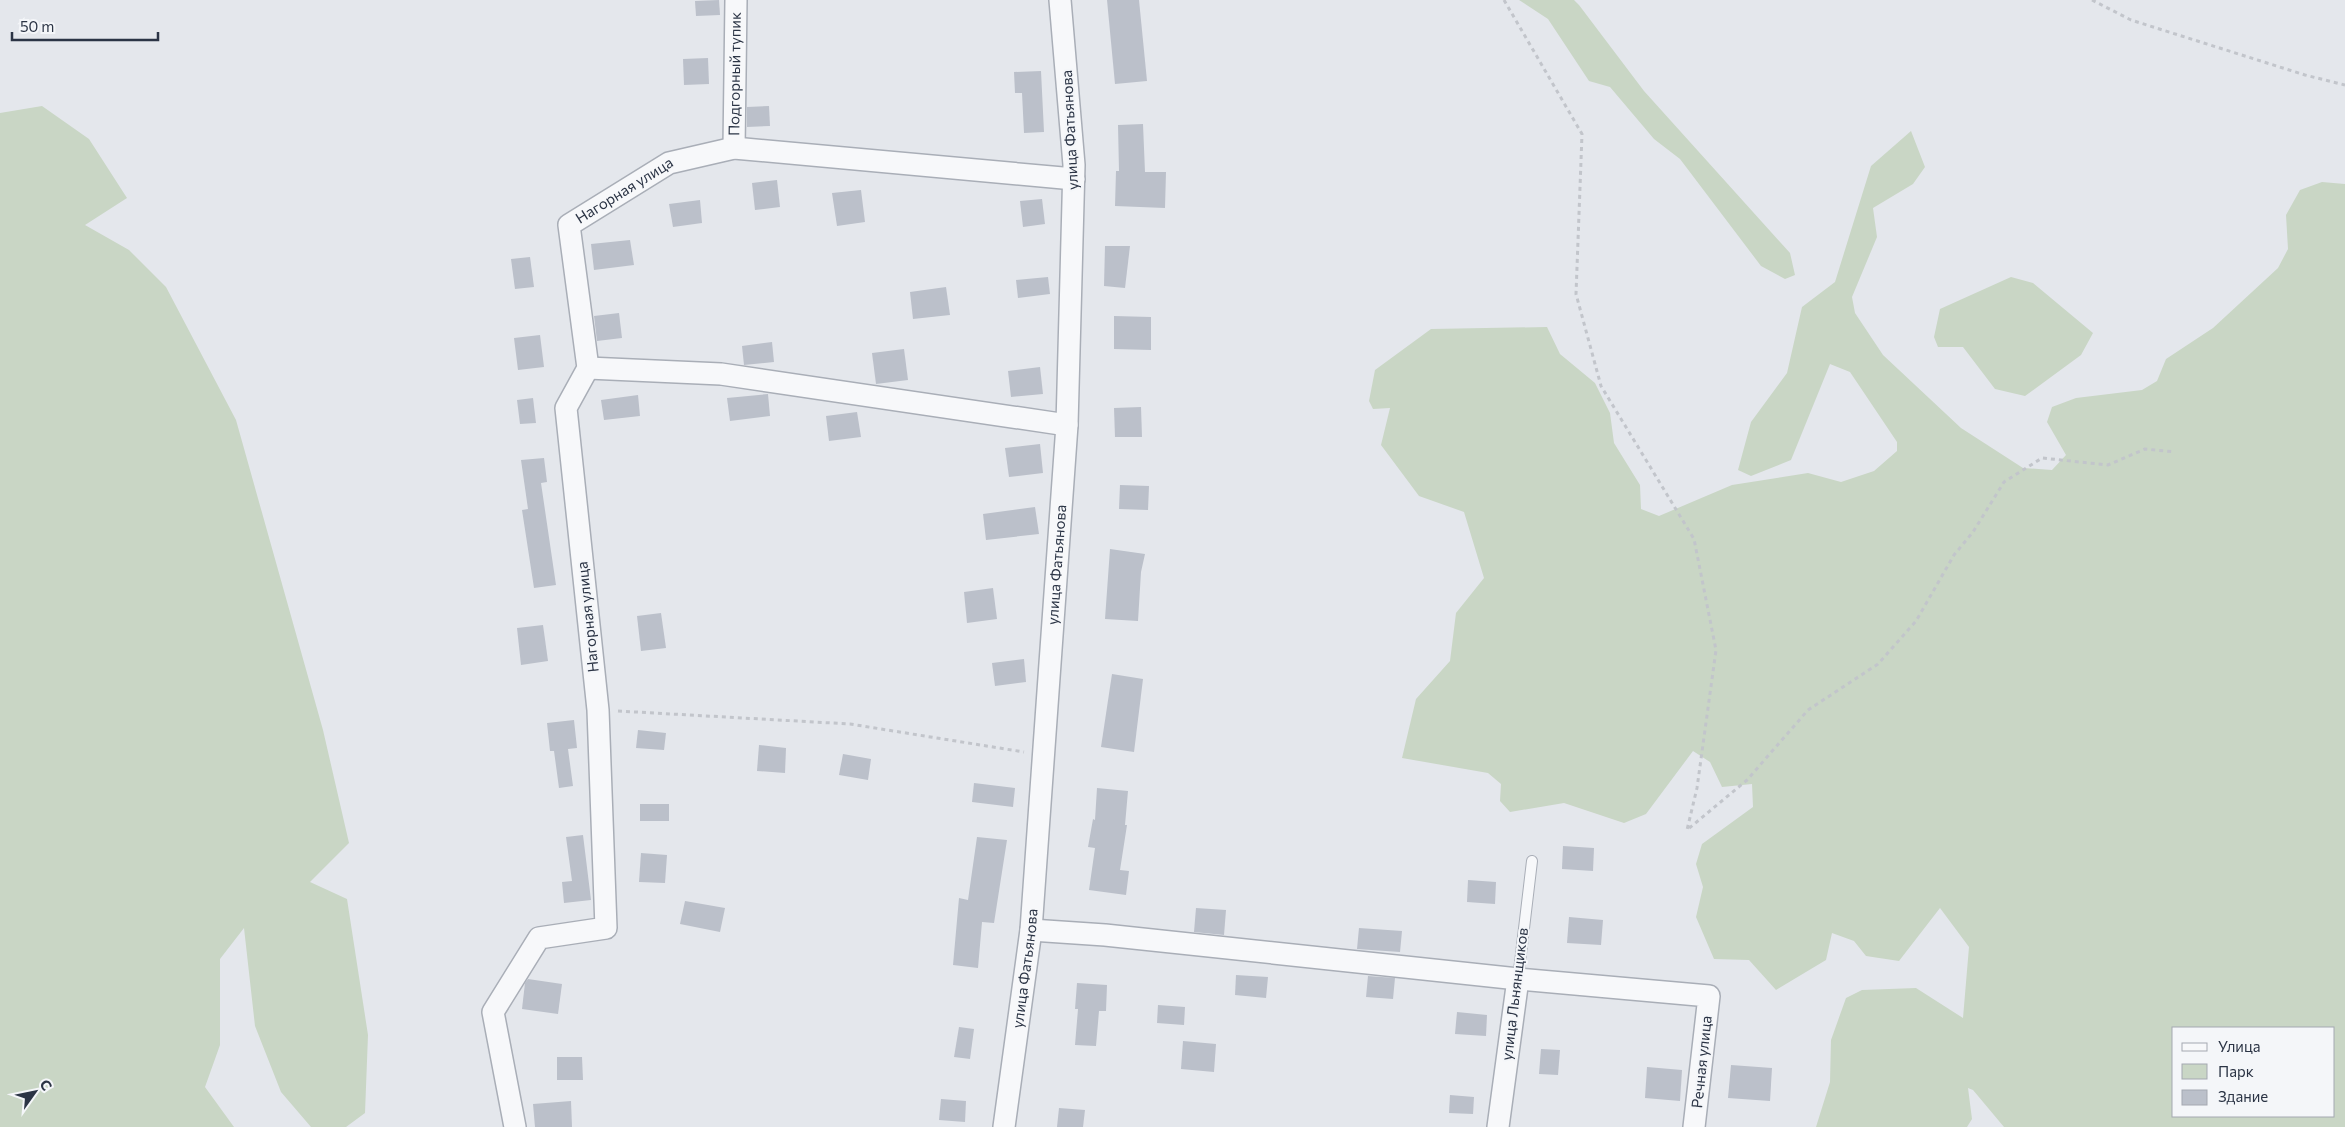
<svg xmlns="http://www.w3.org/2000/svg" width="2345" height="1127" viewBox="0 0 2345 1127" font-family="Commissioner,sans-serif">
  <style>
    .green { fill: #c9d6c5; fill-rule: evenodd }
    .building { fill: #bbc0ca }
    .lines { fill: none; stroke-linecap: round; stroke-linejoin: round }
    .service-casing { stroke: #a9aeb7; stroke-width: 12 }
    .minor-casing { stroke: #a9aeb7; stroke-width: 24 }
    .path { stroke: #c2c5cb; stroke-width: 3; stroke-dasharray: 4 4; stroke-linecap: butt }
    .service { stroke: #f7f8fa; stroke-width: 10 }
    .minor { stroke: #f7f8fa; stroke-width: 21 }
    .labels { text-anchor: middle; stroke-width: 4; stroke-linejoin: round; paint-order: stroke }
    .street-label { font-size: 15px; fill: #2b3445; stroke: #f4f6f9 }
  </style>
  <rect width="100%" height="100%" fill="#e4e7ec"/>
  <g class="green">
    <polygon points="1519,0 1574,0 1579,5 1644,91 1790,253 1795,275 1785,279 1761,266 1680,159 1654,139 1610,87 1589,81 1548,19"/>
    <polygon points="42,106 89,139 127,198 85,225 129,250 166,287 236,420 323,730 349,843 310,882 347,899 368,1035 365,1113 346,1127 311,1127 281,1092 255,1026 244,928 220,959 220,1045 205,1087 234,1127 0,1127 0,113"/>
    <path d="M1911,131L1925,167L1913,184L1873,208L1877,237L1852,297L1855,313L1883,355L1961,428L2023,468L2052,470L2066,455L2047,422L2052,407L2076,398L2142,390L2157,381L2166,359L2213,328L2278,268L2288,249L2286,215L2300,190L2322,182L2345,184V1127H2004L1973,1090L1968,1088L1972,1119L1967,1127H1816L1830,1082L1831,1040L1846,998L1862,990L1916,988L1963,1018L1969,947L1940,908L1899,961L1866,956L1854,941L1832,933L1826,960L1776,990L1749,960L1714,959L1696,917L1703,887L1696,864L1702,844L1753,807L1752,784L1722,787L1710,762L1693,751L1646,814L1624,823L1564,803L1510,812L1500,801L1501,784L1488,773L1402,758L1416,699L1450,661L1456,613L1484,578L1464,512L1419,496L1381,445L1390,408L1373,409L1369,401L1375,370L1431,329L1547,327L1560,354L1595,383L1610,413L1614,443L1640,485L1641,509L1659,516L1732,485L1808,473L1841,482L1874,471L1897,451V442L1850,372L1830,364L1791,460L1751,476L1738,470L1751,422L1787,373L1802,307L1835,282L1871,166ZM2174,1028H2334V1116H2174Z"/>
    <polygon points="2011,277 2033,283 2093,333 2081,355 2025,396 1995,389 1963,347 1938,347 1934,337 1940,309"/>
  </g>
  <g class="building">
    <polygon points="719,0 720,15 696,16 695,1"/>
    <polygon points="1107,0 1139,0 1147,81 1115,84"/>
    <polygon points="708,58 709,84 684,85 683,59"/>
    <polygon points="1041,71 1044,132 1024,133 1022,93 1015,93 1014,72"/>
    <polygon points="769,106 770,126 747,127 747,107"/>
    <polygon points="1143,124 1145,172 1166,172 1165,208 1115,206 1116,171 1119,171 1118,125"/>
    <polygon points="777,180 780,207 755,210 752,183"/>
    <polygon points="861,190 865,222 837,226 832,193"/>
    <polygon points="1042,199 1045,224 1023,227 1020,201"/>
    <polygon points="700,200 702,223 673,227 669,204"/>
    <polygon points="630,240 634,265 594,270 591,244"/>
    <polygon points="1105,246 1130,246 1125,288 1104,286"/>
    <polygon points="530,257 534,287 515,289 511,259"/>
    <polygon points="1048,277 1050,294 1018,298 1016,280"/>
    <polygon points="946,287 950,315 913,319 910,292"/>
    <polygon points="619,313 622,338 597,341 594,316"/>
    <polygon points="1114,316 1151,317 1151,350 1114,349"/>
    <polygon points="540,335 544,367 518,370 514,338"/>
    <polygon points="772,342 774,362 744,365 742,346"/>
    <polygon points="904,349 908,380 876,384 872,353"/>
    <polygon points="1040,367 1043,394 1011,397 1008,371"/>
    <polygon points="768,394 770,416 730,421 727,398"/>
    <polygon points="638,395 640,416 604,420 601,400"/>
    <polygon points="533,398 536,423 520,424 517,400"/>
    <polygon points="1141,407 1142,437 1115,437 1114,408"/>
    <polygon points="857,412 861,437 829,441 826,416"/>
    <polygon points="1040,444 1043,473 1009,477 1005,448"/>
    <polygon points="544,458 547,482 541,483 556,585 534,588 522,510 528,509 521,460"/>
    <polygon points="1120,485 1149,486 1148,510 1119,509"/>
    <polygon points="1035,507 1039,534 986,540 983,514"/>
    <polygon points="1110,549 1145,554 1141,572 1138,621 1105,619"/>
    <polygon points="993,588 997,619 967,623 964,592"/>
    <polygon points="661,613 666,648 641,651 637,616"/>
    <polygon points="543,625 548,661 521,665 517,628"/>
    <polygon points="1024,659 1026,682 995,686 992,663"/>
    <polygon points="1112,674 1143,679 1134,752 1101,747"/>
    <polygon points="574,720 577,748 568,749 573,786 559,788 554,751 550,751 547,723"/>
    <polygon points="638,730 666,733 664,750 636,748"/>
    <polygon points="759,745 786,748 785,773 757,771"/>
    <polygon points="843,754 871,759 868,780 839,775"/>
    <polygon points="974,783 1015,788 1013,807 972,802"/>
    <polygon points="1097,788 1128,791 1125,825 1127,825 1120,870 1129,871 1126,895 1089,890 1095,848 1088,847 1093,819 1095,820"/>
    <rect x="640" y="804" width="29" height="17"/>
    <polygon points="583,835 591,900 564,903 562,882 572,881 566,837"/>
    <polygon points="977,837 1007,840 994,923 982,922 978,968 953,965 959,898 968,900"/>
    <polygon points="1563,846 1594,848 1593,871 1562,869"/>
    <polygon points="641,853 667,855 665,883 639,882"/>
    <polygon points="1468,880 1496,882 1495,904 1467,902"/>
    <polygon points="685,901 725,908 720,932 680,924"/>
    <polygon points="1196,908 1226,910 1224,935 1194,932"/>
    <polygon points="1569,917 1603,920 1601,945 1567,943"/>
    <polygon points="1359,928 1402,931 1400,952 1357,949"/>
    <polygon points="1236,975 1268,977 1266,998 1235,995"/>
    <polygon points="1368,976 1395,978 1393,999 1366,997"/>
    <polygon points="528,979 562,984 558,1014 522,1009 525,983"/>
    <polygon points="1077,983 1107,985 1106,1011 1099,1011 1096,1046 1075,1045 1078,1009 1075,1009"/>
    <polygon points="1158,1005 1185,1007 1184,1025 1157,1023"/>
    <polygon points="1457,1012 1487,1015 1486,1036 1455,1034"/>
    <polygon points="959,1027 974,1029 970,1059 954,1057"/>
    <polygon points="1183,1041 1216,1044 1214,1072 1181,1069"/>
    <polygon points="1541,1049 1560,1050 1558,1075 1539,1074"/>
    <polygon points="557,1057 582,1057 583,1080 557,1080"/>
    <polygon points="1731,1065 1772,1068 1770,1101 1728,1098"/>
    <polygon points="1647,1067 1682,1070 1680,1101 1645,1098"/>
    <polygon points="1450,1095 1474,1097 1473,1114 1449,1113"/>
    <polygon points="941,1099 966,1101 965,1122 939,1120"/>
    <polygon points="571,1101 572,1127 535,1127 533,1104"/>
    <polygon points="1059,1108 1085,1110 1083,1127 1057,1127"/>
  </g>
  <g class="lines">
    <g class="service-casing">
      <polyline id="service" points="1518,979 1532,861"/>
    </g>
    <g class="minor-casing">
      <g id="minor">
        <path id="s1" d="M734,148L736,0"/>
        <polyline points="588,368 721,374 1067,425"/>
        <polyline points="1031,930 1105,935 1518,979 1709,996 1694,1127"/>
        <path id="s2" d="M515,1127L493,1012L539,938L606,928L598,710L566,408L588,368L569,225L669,163L734,148L1074,179"/>
        <path id="s3" d="M1004,1127L1031,930L1067,425L1074,165L1060,0"/>
        <polyline points="1498,1127 1518,979"/>
      </g>
    </g>
    <g class="path">
      <polyline points="1504,0 1582,134 1576,294 1601,386 1694,539 1716,650 1697,788 1687,830 1747,780 1808,710 1878,664 1916,621 1954,555 1973,532 2004,482 2042,458 2108,465 2145,449 2175,452"/>
      <polyline points="2092,0 2131,20 2305,75 2345,85"/>
      <polyline points="618,711 850,724 1024,752"/>
    </g>
    <use href="#service" class="service"/>
    <use href="#minor" class="minor"/>
  </g>
  <g class="labels">
    <g class="street-label">
      <text dy="5" stroke="none"><textPath href="#s1" startOffset="74">Подгорный тупик</textPath></text>
      <text transform="translate(1070 130) rotate(-93)" y="5">улица Фатьянова</text>
      <text dy="5" stroke="none"><textPath href="#s2" startOffset="1049">Нагорная улица</textPath></text>
      <text dy="5" stroke="none"><textPath href="#s3" startOffset="565">улица Фатьянова</textPath></text>
      <text transform="translate(588 617) rotate(-96)" y="5">Нагорная улица</text>
      <text dy="5" stroke="none"><textPath href="#s3" startOffset="160">улица Фатьянова</textPath></text>
      <text transform="translate(1515 994) rotate(-83)" y="5">улица Льнянщиков</text>
      <text transform="translate(1702 1062) rotate(-84)" y="5">Речная улица</text>
    </g>
  </g>
  <rect x="2172" y="1027" width="162" height="90" fill="#f4f6f9" stroke="#a4a8b1"/>
  <rect x="2182" y="1043" width="25" height="8" fill="#f7f8fa" stroke="#a4a8b1"/>
  <text x="2218" y="1052" font-size="15" fill="#2b3445">Улица</text>
  <rect x="2182" y="1064" width="25" height="15" fill="#c9d6c5" stroke="#a4a8b1"/>
  <text x="2218" y="1077" font-size="15" fill="#2b3445">Парк</text>
  <rect x="2182" y="1090" width="25" height="15" fill="#bbc0ca" stroke="#a4a8b1"/>
  <text x="2218" y="1102" font-size="15" fill="#2b3445">Здание</text>
  <g transform="translate(35 1092) rotate(57)" stroke="#f4f6f9" stroke-width="4" paint-order="stroke">
  <path d="M0-4L9 19L0 12L-9 19Z" fill="#2b3445"/>
  <text y="-8" font-size="14" font-weight="bold" text-anchor="middle" fill="#2b3445">С</text>
  </g>
  <path d="M12 32v8h146v-8" fill="none" stroke="#2b3445" stroke-width="2.5"/>
  <text x="20" y="32" font-size="15" fill="#2b3445" stroke="#f4f6f9" stroke-width="4" paint-order="stroke">50 m</text>
</svg>
